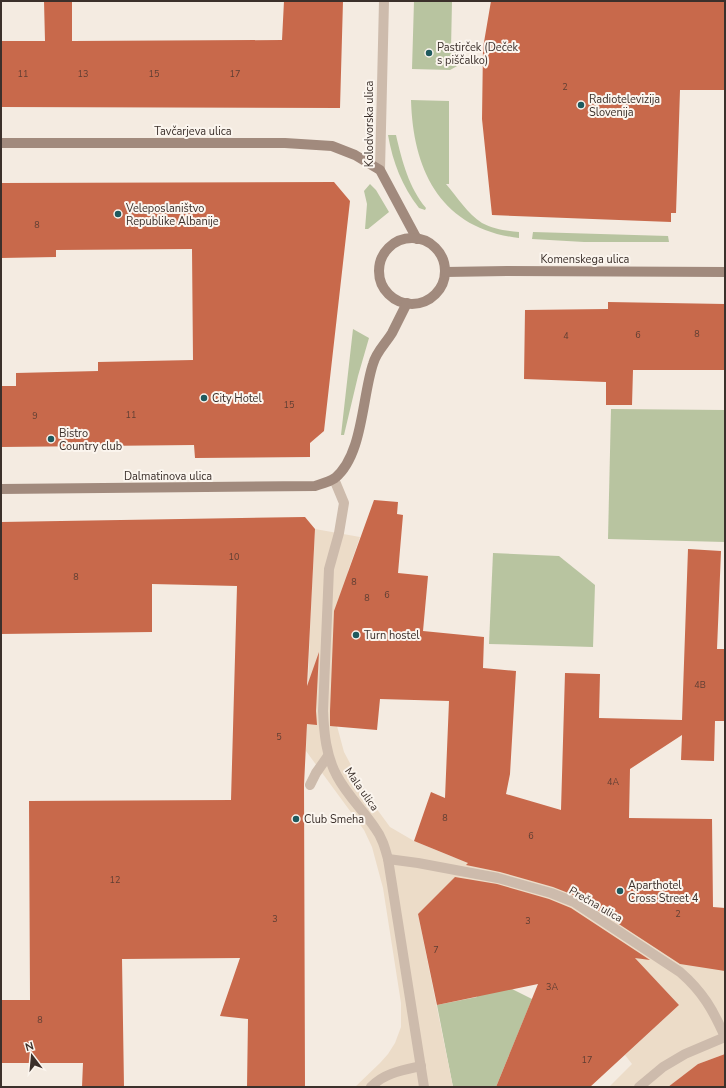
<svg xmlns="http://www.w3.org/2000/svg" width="726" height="1088" viewBox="0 0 726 1088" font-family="'Nunito Sans',sans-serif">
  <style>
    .green { fill: #b8c4a0 }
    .plaza { fill: #ecdcc8 }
    .building { fill: #c8694b }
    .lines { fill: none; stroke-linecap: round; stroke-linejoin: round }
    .service { stroke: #cdbbac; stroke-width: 10 }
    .pedestrian { stroke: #cdbbac; stroke-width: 10 }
    .minor { stroke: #cdbbac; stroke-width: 10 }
    .secondary { stroke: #a18a7d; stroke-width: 10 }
    .poi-dot { fill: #1f5a5e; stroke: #fbf5ee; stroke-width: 1.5 }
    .labels { text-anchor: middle; stroke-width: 4; stroke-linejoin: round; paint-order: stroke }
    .number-label { font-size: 9px; fill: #5e3e33 }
    .poi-label { font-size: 11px; fill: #3b302b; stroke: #fbf5ee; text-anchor: start }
    .street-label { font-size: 11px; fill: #3b302b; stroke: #fbf5ee }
  </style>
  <rect width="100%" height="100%" fill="#f4ebe1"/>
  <g class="green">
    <polygon points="414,1 452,1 451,49 459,54 459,65 450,70 412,69"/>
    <path d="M411,100L449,101V184H446C457,197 468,214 482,223C493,229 507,231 519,232V238C441,229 413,171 411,100Z"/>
    <path d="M388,135H396C402,161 409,188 426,208L425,210L419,208C402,186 393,163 388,135Z"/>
    <polygon points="370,184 376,190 389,212 368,229 365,229 367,204 364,191"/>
    <polygon points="533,232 668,236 669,242 584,242 532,239"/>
    <polygon points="353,329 369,338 358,376 344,435 341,435"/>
    <polygon points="611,409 725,410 725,542 608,539"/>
    <polygon points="493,553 559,556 595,585 593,647 489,644"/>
    <polygon points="474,982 504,985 532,999 496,1087 453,1087 437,1005 477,997"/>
  </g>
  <polygon class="plaza" points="315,529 360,537 348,571 337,726 344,752 368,797 390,827 414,841 453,857 557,879 725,971 725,1054 698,1064 668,1087 609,1087 632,1064 625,1055 679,1005 634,957 439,893 418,914 453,1087 355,1087 380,1063 388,1054 395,1043 401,1027 401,1003 383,888 372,847 364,830 306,751 310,628"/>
  <g class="building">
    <polygon points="44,1 72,1 72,41 282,40 284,1 343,1 340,108 1,107 1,41 45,41"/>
    <polygon points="491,1 725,1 725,90 680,90 676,213 671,213 671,222 492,215 482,119 483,48"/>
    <polygon points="334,182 350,201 324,431 310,443 310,457 195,458 194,445 1,447 1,386 16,386 16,373 98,371 98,362 193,360 192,249 56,250 56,257 1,258 1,183"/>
    <polygon points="608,302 725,304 725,370 633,370 632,405 606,405 606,382 524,379 525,310 608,309"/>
    <polygon points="374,500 398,502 397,514 403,515 398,573 428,576 423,631 484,637 483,668 516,671 510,774 506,794 561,810 565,673 600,674 599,718 682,720 688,549 721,551 717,649 725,649 725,721 715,721 714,761 681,760 682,735 630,769 629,818 712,819 713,907 725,908 725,971 680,964 576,896 553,887 500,872 466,865 468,863 414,841 431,792 445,798 449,701 380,699 377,730 330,726 330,711 334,611"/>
    <polygon points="305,517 315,529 307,686 319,652 316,711 317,725 307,724 304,785 305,1087 247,1087 248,1019 220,1016 240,958 122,959 124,1087 82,1087 83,1063 1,1063 1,1000 30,1000 29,801 231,800 237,586 152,584 152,632 1,634 1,522"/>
    <polygon points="455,877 497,884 549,899 571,908 650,960 635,958 679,1005 590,1087 496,1087 538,984 437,1005 418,914"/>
    <polygon points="725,1054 725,1087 668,1087 698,1064"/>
  </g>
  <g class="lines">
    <polyline class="service" points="310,785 316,773 328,756"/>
    <g class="pedestrian">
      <path d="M334,479L344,503L339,533L329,569L323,711C324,733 326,756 337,776C347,795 363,810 375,828C382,837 385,848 388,859L424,1087"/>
      <path d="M388,859L418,863L498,878L551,893L574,902L680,972C703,992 713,1010 725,1037"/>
      <path d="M371,1087C384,1073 403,1070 421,1066"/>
      <polyline points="639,1087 663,1067 685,1054 725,1037"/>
    </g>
    <polyline class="minor" points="380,170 384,1"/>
    <g class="secondary">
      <polyline points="1,143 285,143 332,146 355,155 380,170 417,239"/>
      <circle cx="412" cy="271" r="33"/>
      <polyline points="445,272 507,271 725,272"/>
      <path d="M1,489L315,486C321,484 329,482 335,478C363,455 362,397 373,364C376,352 386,343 392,333C397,323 402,313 407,303"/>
    </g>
  </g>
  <g class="poi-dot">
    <circle cx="429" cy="53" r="4"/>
    <circle cx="581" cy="105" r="4"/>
    <circle cx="118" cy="214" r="4"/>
    <circle cx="204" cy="398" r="4"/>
    <circle cx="51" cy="439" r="4"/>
    <circle cx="356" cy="635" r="4"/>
    <circle cx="296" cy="819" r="4"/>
    <circle cx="620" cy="891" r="4"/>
  </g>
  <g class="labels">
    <g class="number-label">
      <text x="23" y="77">11</text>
      <text x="83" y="77">13</text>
      <text x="154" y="77">15</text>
      <text x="235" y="77">17</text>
      <text x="565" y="90">2</text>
      <text x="37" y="228">8</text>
      <text x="697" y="337">8</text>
      <text x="638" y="338">6</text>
      <text x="566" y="339">4</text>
      <text x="289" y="408">15</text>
      <text x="131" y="418">11</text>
      <text x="35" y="419">9</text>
      <text x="234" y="560">10</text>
      <text x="76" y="580">8</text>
      <text x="354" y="585">8</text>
      <text x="387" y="598">6</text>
      <text x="367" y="601">8</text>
      <text x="700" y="688">4B</text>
      <text x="279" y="740">5</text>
      <text x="613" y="785">4A</text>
      <text x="445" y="821">8</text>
      <text x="531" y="839">6</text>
      <text x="115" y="883">12</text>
      <text x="678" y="917">2</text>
      <text x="275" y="922">3</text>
      <text x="528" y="924">3</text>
      <text x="436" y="953">7</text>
      <text x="552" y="990">3A</text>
      <text x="40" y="1023">8</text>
      <text x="587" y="1063">17</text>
    </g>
    <g class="poi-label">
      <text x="437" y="51">Pastirček (Deček<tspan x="437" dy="13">s piščalko)</tspan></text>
      <text x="589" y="103">Radiotelevizija<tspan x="589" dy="13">Slovenija</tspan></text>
      <text x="126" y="212">Veleposlaništvo<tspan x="126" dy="13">Republike Albanije</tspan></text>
      <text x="212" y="402">City Hotel</text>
      <text x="59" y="437">Bistro<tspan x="59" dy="13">Country club</tspan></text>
      <text x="364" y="639">Turn hostel</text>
      <text x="304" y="823">Club Smeha</text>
      <text x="628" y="889">Aparthotel<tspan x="628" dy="13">Cross Street 4</tspan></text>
    </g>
    <g class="street-label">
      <text transform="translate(369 124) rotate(-90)" y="4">Kolodvorska ulica</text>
      <text x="193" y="135">Tavčarjeva ulica</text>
      <text x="585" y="263">Komenskega ulica</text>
      <text x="168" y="480">Dalmatinova ulica</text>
      <text transform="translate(362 789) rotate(55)" y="4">Mala ulica</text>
      <text transform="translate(596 904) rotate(30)" y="4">Prečna ulica</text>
    </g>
  </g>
  <rect width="726" height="1088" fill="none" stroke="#3b302b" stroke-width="4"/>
  <g transform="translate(32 1056) rotate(344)" stroke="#fbf5ee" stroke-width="3" paint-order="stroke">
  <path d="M0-3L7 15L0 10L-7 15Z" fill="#3b302b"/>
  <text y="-6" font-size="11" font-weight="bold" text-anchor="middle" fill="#3b302b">N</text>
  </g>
</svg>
